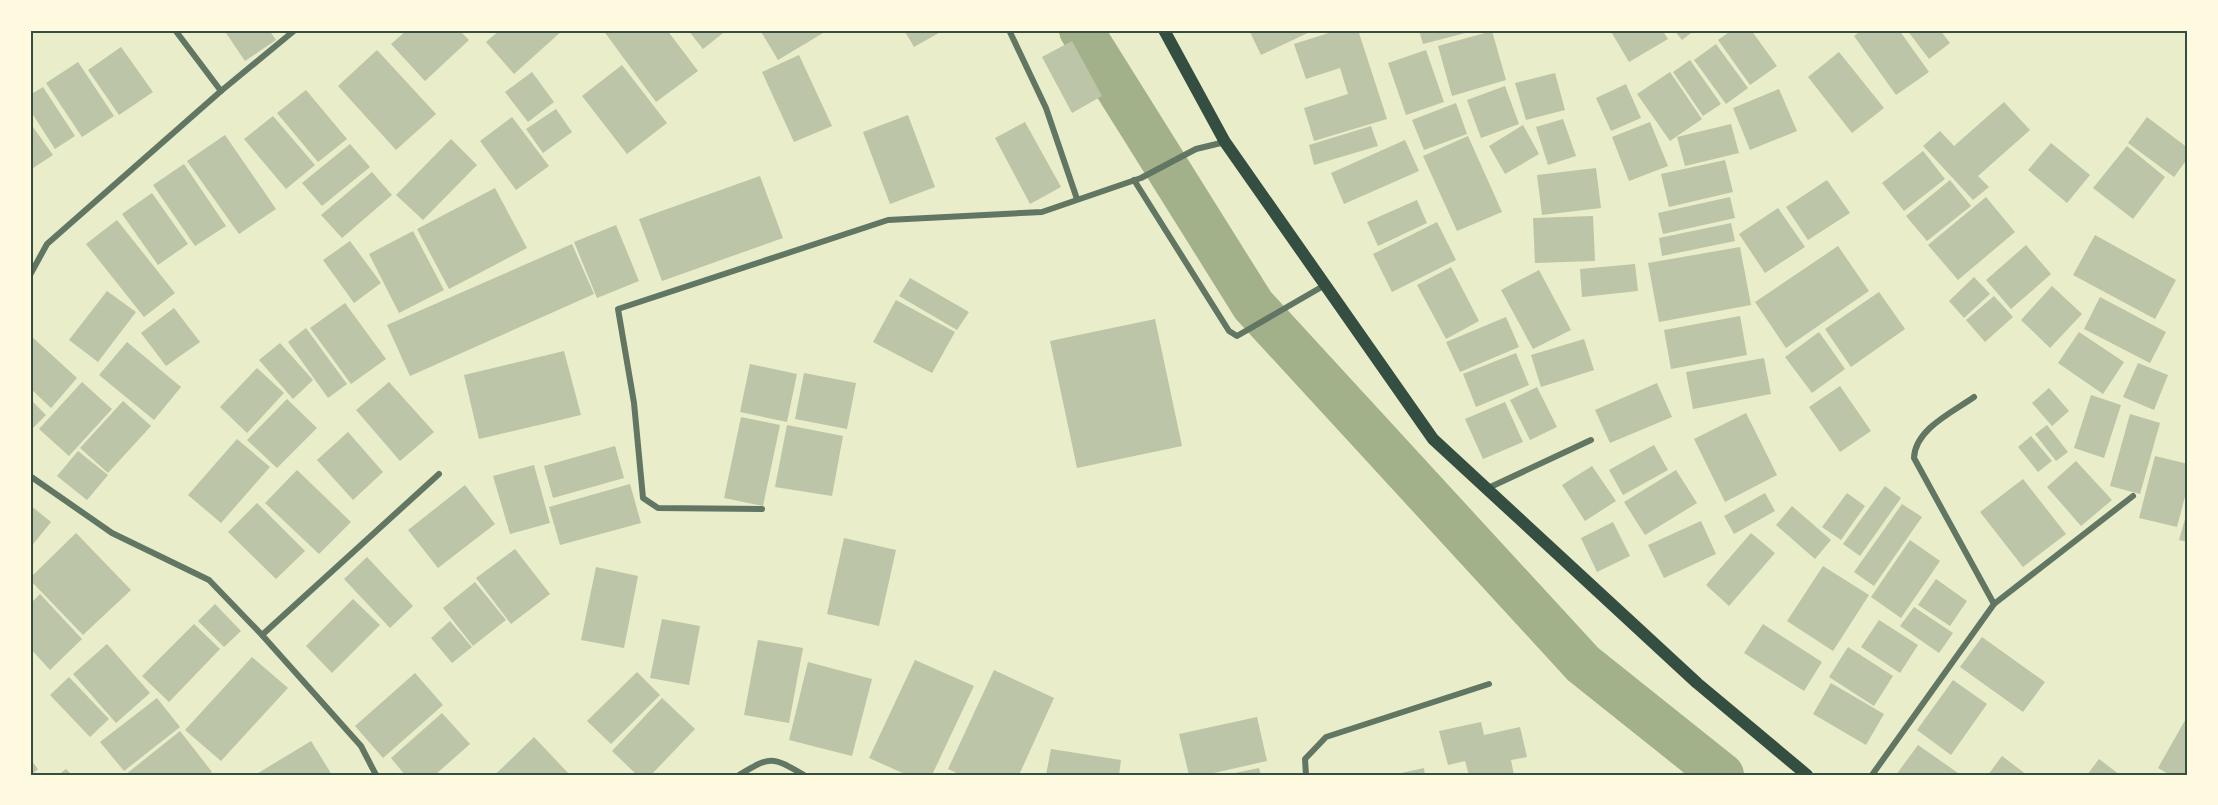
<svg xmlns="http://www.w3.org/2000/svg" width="2218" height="805" viewBox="0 0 2218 805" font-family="Jost,sans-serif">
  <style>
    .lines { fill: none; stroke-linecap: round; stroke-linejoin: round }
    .canal { stroke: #a3b18a; stroke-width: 44 }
    .building { fill: #bcc5a7 }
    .minor { stroke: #617663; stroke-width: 6 }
    .secondary { stroke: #344e41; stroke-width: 12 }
    .neatline { fill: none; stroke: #344e41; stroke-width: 2 }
  </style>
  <rect width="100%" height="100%" fill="#e9edc9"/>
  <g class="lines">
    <polyline class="canal" points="1081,30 1253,305 1583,664 1722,775"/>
  </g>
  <g class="building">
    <polygon points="224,30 269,30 276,40 245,61"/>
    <polygon points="407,30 459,30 469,40 425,81 391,44"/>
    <polygon points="500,30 563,30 514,74 486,42"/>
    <polygon points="603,30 667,30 698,71 656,102"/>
    <polygon points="688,30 727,30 703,49"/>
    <polygon points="760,30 828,30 778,60"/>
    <polygon points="904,30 944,30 914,47"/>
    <polygon points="1249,30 1314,30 1261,55"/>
    <polygon points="1338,30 1358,30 1387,119 1314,141 1304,108 1348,94 1340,68 1306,79 1294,44"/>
    <polygon points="1419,30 1473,30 1473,31 1423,44"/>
    <polygon points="1610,30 1662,30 1668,39 1629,62"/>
    <polygon points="1674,30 1695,30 1682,40"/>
    <polygon points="1732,30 1751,30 1777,66 1750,85 1718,40"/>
    <polygon points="1862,30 1899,30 1929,72 1896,95 1854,36"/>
    <polygon points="1907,30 1940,30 1950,43 1929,59"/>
    <polygon points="1492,31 1506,80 1452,96 1438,46"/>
    <polygon points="1072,41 1102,96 1072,113 1042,57"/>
    <polygon points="1716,44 1748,88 1726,104 1694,60"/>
    <polygon points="121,47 153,92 119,115 88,70"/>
    <polygon points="377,50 436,114 396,150 338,86"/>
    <polygon points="1426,50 1444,102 1406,115 1388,63"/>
    <polygon points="1839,52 1884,108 1852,133 1808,77"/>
    <polygon points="799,55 832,126 794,142 762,72"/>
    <polygon points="1690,60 1721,104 1703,116 1673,72"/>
    <polygon points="78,62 114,116 82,137 46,83"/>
    <polygon points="622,65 667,123 627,154 582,96"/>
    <polygon points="532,72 554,102 528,122 505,92"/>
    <polygon points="1670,72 1702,119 1670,141 1637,94"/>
    <polygon points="1555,73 1565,110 1526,120 1515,83"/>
    <polygon points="1626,84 1641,118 1611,131 1596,98"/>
    <polygon points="1505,86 1519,124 1481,138 1467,100"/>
    <polygon points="43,87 75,136 55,149 30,110 30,95"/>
    <polygon points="1779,89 1797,131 1750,150 1733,108"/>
    <polygon points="306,90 347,139 318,162 277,113"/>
    <polygon points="2004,102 2030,130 1978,176 1989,187 1973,200 1923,146 1940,131 1954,146"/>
    <polygon points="1456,103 1467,134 1424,150 1412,120"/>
    <polygon points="556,109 572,132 543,153 526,129"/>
    <polygon points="908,115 935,187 890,204 863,132"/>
    <polygon points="273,116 315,165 286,189 244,139"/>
    <polygon points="512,117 549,166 516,190 480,141"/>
    <polygon points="2147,117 2188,148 2188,158 2174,177 2128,143"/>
    <polygon points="1563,119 1576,156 1548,165 1536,127"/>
    <polygon points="1025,122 1061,187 1030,204 995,138"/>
    <polygon points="1650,122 1668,166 1629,181 1612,137"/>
    <polygon points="30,123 53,155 30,170"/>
    <polygon points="1731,124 1739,153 1685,166 1677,137"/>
    <polygon points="1523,125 1539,154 1505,174 1489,146"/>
    <polygon points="1371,126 1378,146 1314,165 1309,145"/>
    <polygon points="225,135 276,209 239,234 187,161"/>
    <polygon points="1468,136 1502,212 1457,231 1423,156"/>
    <polygon points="451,139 477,165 423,220 396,195"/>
    <polygon points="1405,140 1419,171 1344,204 1331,173"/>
    <polygon points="2051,143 2090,175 2067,203 2028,170"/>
    <polygon points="350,144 370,167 322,206 302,183"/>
    <polygon points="2127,146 2165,177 2133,219 2093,188"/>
    <polygon points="1923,151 1945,179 1904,211 1882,183"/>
    <polygon points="1725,160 1733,192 1669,207 1661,174"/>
    <polygon points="184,164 226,226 195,246 153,185"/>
    <polygon points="1596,168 1601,208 1542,215 1537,175"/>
    <polygon points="372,172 392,195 342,238 321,215"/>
    <polygon points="760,176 783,238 662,281 639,219"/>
    <polygon points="1827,180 1850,213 1808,240 1786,207"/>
    <polygon points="1950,180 1971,206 1927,241 1906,216"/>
    <polygon points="495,188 527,248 449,289 417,229"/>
    <polygon points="152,193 188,244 158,265 122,214"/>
    <polygon points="1730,197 1735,218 1663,234 1658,213"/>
    <polygon points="1986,197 2015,232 1958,280 1928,245"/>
    <polygon points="1417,200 1427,223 1378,246 1367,222"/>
    <polygon points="1778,208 1805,247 1765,273 1739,234"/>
    <polygon points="1593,216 1595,261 1535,263 1533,218"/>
    <polygon points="117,220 175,293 144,317 86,244"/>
    <polygon points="1437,222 1456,260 1392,292 1373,254"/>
    <polygon points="1731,223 1735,241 1662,256 1659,238"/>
    <polygon points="616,225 639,281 597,298 574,242"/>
    <polygon points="413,231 444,290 399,313 369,254"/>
    <polygon points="2095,235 2176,280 2155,319 2073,275"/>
    <polygon points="350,241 381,283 354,303 323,260"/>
    <polygon points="572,244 594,294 410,376 387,325"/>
    <polygon points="2026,245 2051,274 2011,309 1986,280"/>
    <polygon points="1838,246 1869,291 1786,348 1755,302"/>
    <polygon points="1740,247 1751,305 1659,322 1648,263"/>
    <polygon points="1635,264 1638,291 1582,297 1580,269"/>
    <polygon points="1451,267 1479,321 1446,339 1417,285"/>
    <polygon points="1539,270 1571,330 1533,349 1501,290"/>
    <polygon points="1974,277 1990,294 1964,318 1949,301"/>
    <polygon points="910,278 969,312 957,330 899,296"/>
    <polygon points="2052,286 2082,314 2050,348 2021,320"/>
    <polygon points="107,291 136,312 98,362 69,340"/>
    <polygon points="1879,292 1905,329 1851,367 1825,329"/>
    <polygon points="1994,296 2013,317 1985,342 1966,320"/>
    <polygon points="2100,297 2166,332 2150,363 2084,329"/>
    <polygon points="896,300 955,332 932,373 873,342"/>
    <polygon points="345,303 386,359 351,384 310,328"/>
    <polygon points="174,308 200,342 166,366 141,333"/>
    <polygon points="1740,316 1747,355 1671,369 1664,330"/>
    <polygon points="1506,317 1519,347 1460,372 1446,342"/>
    <polygon points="1155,319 1182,446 1077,468 1050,341"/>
    <polygon points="306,328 347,384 328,398 288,342"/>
    <polygon points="1819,332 1845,369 1812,393 1785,357"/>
    <polygon points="2079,332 2124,362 2103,394 2058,363"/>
    <polygon points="30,335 77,378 51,408 30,388"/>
    <polygon points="1584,339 1594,370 1541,387 1531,355"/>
    <polygon points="127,342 181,387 154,420 99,375"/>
    <polygon points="280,343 313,380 293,399 259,360"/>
    <polygon points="564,351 581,415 479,439 464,375"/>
    <polygon points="1516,353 1529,385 1476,407 1463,374"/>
    <polygon points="1764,358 1771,394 1693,409 1686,372"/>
    <polygon points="2138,363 2168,375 2154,410 2123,397"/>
    <polygon points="750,364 797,374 787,422 740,412"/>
    <polygon points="257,368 284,393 247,433 220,407"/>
    <polygon points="804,373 856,383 847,429 795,419"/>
    <polygon points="82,382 112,409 69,456 39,429"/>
    <polygon points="389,382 434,432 400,461 356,410"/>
    <polygon points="1657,383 1672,417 1610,443 1595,410"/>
    <polygon points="1840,386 1871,431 1840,452 1809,407"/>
    <polygon points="1537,387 1557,427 1530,440 1510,400"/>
    <polygon points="2049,388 2069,411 2052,426 2032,403"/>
    <polygon points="2091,395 2121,405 2104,458 2074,448"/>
    <polygon points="30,399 46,415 30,431"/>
    <polygon points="287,399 317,428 277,468 247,440"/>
    <polygon points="123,401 151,426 108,473 80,448"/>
    <polygon points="1505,402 1523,442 1483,459 1465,419"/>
    <polygon points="1746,413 1777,475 1725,502 1694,439"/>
    <polygon points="2130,414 2160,423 2140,494 2110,486"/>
    <polygon points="741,417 780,425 763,506 724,498"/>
    <polygon points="787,425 843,436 832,496 775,487"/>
    <polygon points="2047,425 2068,452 2056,461 2035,434"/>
    <polygon points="348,432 383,472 353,500 317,460"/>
    <polygon points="2031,436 2052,461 2038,472 2018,447"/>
    <polygon points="237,439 270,467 221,523 188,495"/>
    <polygon points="1654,445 1668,470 1623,495 1609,470"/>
    <polygon points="615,446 624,478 553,498 544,466"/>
    <polygon points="78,451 108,475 87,500 57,476"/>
    <polygon points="2155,456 2188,464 2188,485 2177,527 2139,518"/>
    <polygon points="2076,461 2112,500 2081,526 2047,487"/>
    <polygon points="534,465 550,523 510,534 493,476"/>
    <polygon points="1592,466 1616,501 1585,521 1562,485"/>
    <polygon points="297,470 351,522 319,554 265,503"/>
    <polygon points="1676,470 1697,503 1645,535 1624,502"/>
    <polygon points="2023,479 2066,534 2023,567 1980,512"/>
    <polygon points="630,484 641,523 560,545 549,507"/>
    <polygon points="465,485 495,524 438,568 408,530"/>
    <polygon points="1885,486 1901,498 1860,556 1843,544"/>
    <polygon points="1765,493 1775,511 1734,534 1724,516"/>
    <polygon points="1847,493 1865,506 1841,540 1822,527"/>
    <polygon points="257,503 305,551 276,579 228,532"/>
    <polygon points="1902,504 1922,517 1874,586 1854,572"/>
    <polygon points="30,505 51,522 30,548"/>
    <polygon points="1792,506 1831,540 1815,559 1776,525"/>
    <polygon points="2187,512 2188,512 2188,542 2179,540"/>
    <polygon points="1701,521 1716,554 1664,578 1648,545"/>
    <polygon points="1613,522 1630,556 1597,572 1581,538"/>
    <polygon points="76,533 131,590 83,635 30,580 30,578"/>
    <polygon points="1751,533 1775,553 1729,606 1706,585"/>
    <polygon points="844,538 896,550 879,626 827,614"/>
    <polygon points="1910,540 1940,561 1901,618 1871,597"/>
    <polygon points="515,549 550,594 511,624 476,578"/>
    <polygon points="367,557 413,606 390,628 344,579"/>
    <polygon points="1823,566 1869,595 1833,651 1787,621"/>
    <polygon points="596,567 638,576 624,648 581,640"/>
    <polygon points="1936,579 1967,601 1950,626 1918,605"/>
    <polygon points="475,582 506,620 473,646 443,608"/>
    <polygon points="40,594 82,639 50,670 30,648 30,604"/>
    <polygon points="353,599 380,625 332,673 306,646"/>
    <polygon points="215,604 241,631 224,647 198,621"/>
    <polygon points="1914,607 1953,633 1939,653 1900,626"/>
    <polygon points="662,619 700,626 689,685 650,678"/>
    <polygon points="1879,620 1918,645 1900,673 1861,647"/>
    <polygon points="450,621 472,647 452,663 431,638"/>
    <polygon points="194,624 220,649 169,702 142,676"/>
    <polygon points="1763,624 1822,662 1804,691 1744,653"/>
    <polygon points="1982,637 2045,682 2023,712 1960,667"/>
    <polygon points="758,640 803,648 789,723 744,715"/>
    <polygon points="107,644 150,693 116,723 73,674"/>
    <polygon points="1848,647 1893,676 1874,706 1829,677"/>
    <polygon points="252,657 288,688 221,761 185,730"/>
    <polygon points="915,660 974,686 932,775 907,775 869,758"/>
    <polygon points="808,662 872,679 852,756 789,740"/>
    <polygon points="994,670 1054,698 1019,775 961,775 948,769"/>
    <polygon points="637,672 660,695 611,744 587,721"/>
    <polygon points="415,673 443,705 383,758 355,726"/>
    <polygon points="69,677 109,719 90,737 50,695"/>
    <polygon points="1953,680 1987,704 1951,755 1917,730"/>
    <polygon points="1831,683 1884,714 1866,745 1813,714"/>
    <polygon points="157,698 180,727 124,771 100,742"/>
    <polygon points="662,698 695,729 651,775 637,775 612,751"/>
    <polygon points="442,713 470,744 435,775 405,775 391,758"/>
    <polygon points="2188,715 2188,775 2170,775 2158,768"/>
    <polygon points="1257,717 1267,761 1205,775 1189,775 1179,734"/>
    <polygon points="1481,722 1484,735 1520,727 1527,757 1511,760 1514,775 1469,775 1465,761 1448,765 1439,731"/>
    <polygon points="180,731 212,772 208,775 125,775"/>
    <polygon points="534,737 570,775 494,775 501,769"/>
    <polygon points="311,741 332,775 255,775"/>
    <polygon points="1918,745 1958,773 1956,775 1896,775"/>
    <polygon points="1051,749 1121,760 1119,775 1046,775"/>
    <polygon points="2002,756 2027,775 1988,775"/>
    <polygon points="30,759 38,769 31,775 30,775"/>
    <polygon points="2099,759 2120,775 2087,775"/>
    <polygon points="1259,768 1261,775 1230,775 1230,774"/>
    <polygon points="1424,768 1425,775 1398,775 1397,774"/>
    <polygon points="66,769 72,775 58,775"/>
  </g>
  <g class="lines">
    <g class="minor">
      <polyline points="175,30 221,91"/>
      <polyline points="1009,30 1046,108 1077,199"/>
      <polyline points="1134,180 1229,331 1237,336 1325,285"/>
      <polyline points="30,275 47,244 221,91 295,30"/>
      <path d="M1974,397C1953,412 1915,429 1914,458L1994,604"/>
      <polyline points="30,476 112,533 209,580 262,635 361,746 376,775"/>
      <polyline points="1486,489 1591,440"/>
      <polyline points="762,509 658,508 643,498 634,403 618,309 888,220 1042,212 1141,178 1196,149 1225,142"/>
      <polyline points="262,635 439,474"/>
      <path d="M739,775C771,756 771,756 804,775"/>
      <polyline points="1306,775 1305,759 1326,737 1489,684"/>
      <polyline points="1872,775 1994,604 2133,496"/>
    </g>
    <polyline class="secondary" points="1164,30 1225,142 1433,439 1697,683 1807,775"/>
  </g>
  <rect width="2218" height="805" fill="none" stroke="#fefae0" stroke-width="63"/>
  <rect x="32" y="32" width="2154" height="742" class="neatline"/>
</svg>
